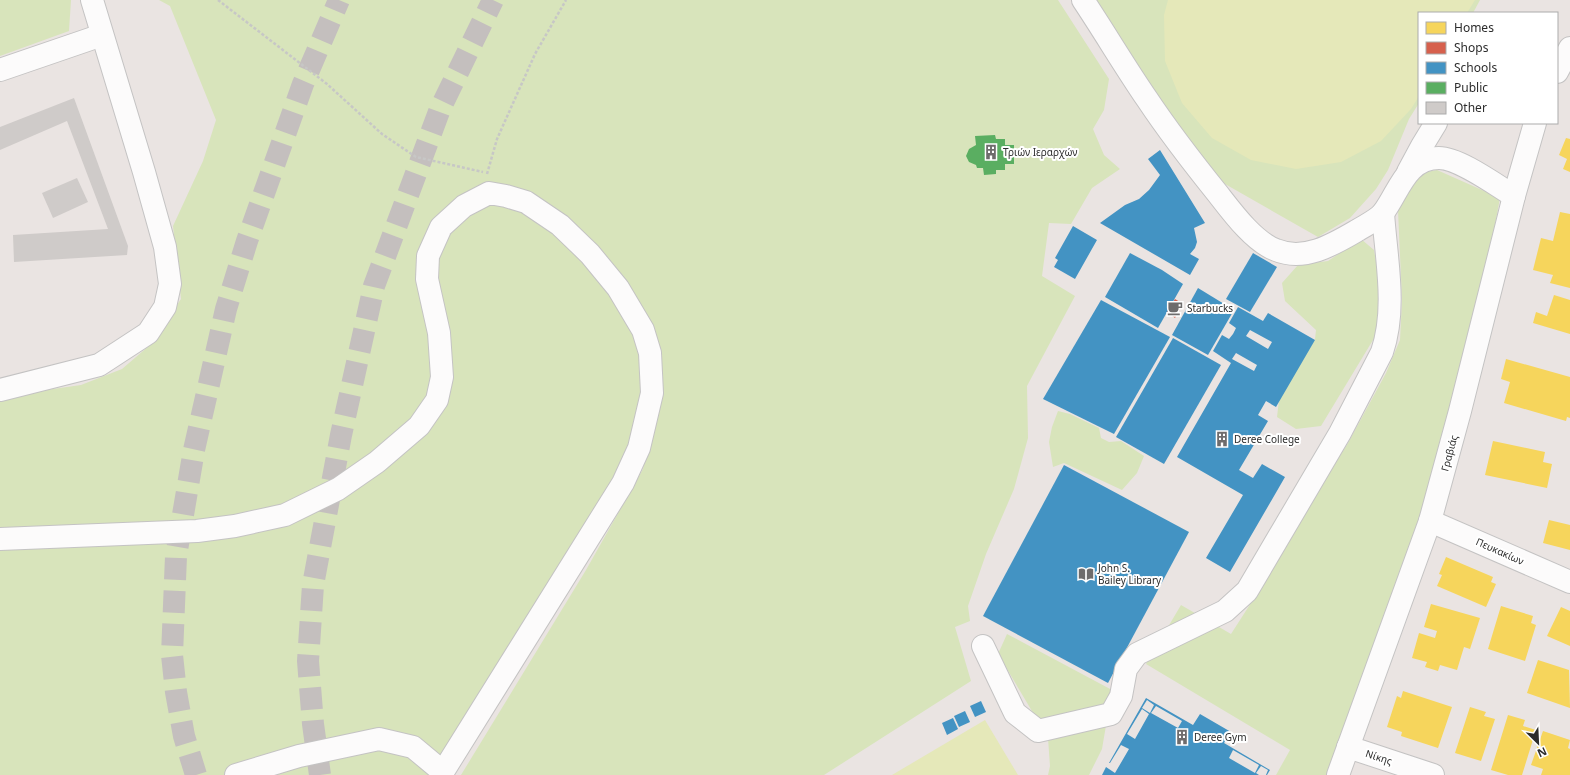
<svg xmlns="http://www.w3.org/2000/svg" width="1570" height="775" viewBox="0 0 1570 775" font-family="'Noto Sans',sans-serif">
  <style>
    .green { fill: #d8e4bb }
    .pitch { fill: #e5e8b9 }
    .homes { fill: #f6d55c }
    .shops { fill: #d6604d }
    .schools { fill: #4393c3; fill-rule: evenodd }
    .public { fill: #5aae61 }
    .building { fill: #cfcbc9 }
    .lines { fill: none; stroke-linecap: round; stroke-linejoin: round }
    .highway-tunnel { stroke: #c4bfbe; stroke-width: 22; stroke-dasharray: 22 11; stroke-linecap: butt }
    .minor-casing { stroke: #c4c3c3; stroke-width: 24 }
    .path { stroke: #c7c7c6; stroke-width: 2.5; stroke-dasharray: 3 2; stroke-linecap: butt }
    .minor { stroke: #fcfbfb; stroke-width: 22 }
    .labels { text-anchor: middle; stroke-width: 4; stroke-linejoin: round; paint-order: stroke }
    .poi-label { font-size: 10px; fill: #2c2c2c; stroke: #fff; text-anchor: start }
    .street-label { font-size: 10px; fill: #2c2c2c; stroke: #fff }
  </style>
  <rect width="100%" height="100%" fill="#eae4e2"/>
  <g class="green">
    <polygon points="0,0 71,0 69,31 0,56"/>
    <polygon points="159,0 1058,0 1109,79 1104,110 1093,129 1104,155 1120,169 1092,188 1071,224 1049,223 1042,276 1075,296 1027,386 1028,438 1014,489 986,554 968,606 970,621 955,627 971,681 824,775 461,775 586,570 643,469 656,405 633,449 435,775 0,775 0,389 46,390 81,385 122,369 150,345 181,299 173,226 203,161 216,120 170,6"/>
    <polygon points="1093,0 1480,0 1473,13 1419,13 1419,103 1409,119 1388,170 1376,189 1350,218 1318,237 1211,176"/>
    <polygon points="1437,170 1500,198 1481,301 1421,517 1328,775 1276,775 1290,750 1146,664 1181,605 1231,634 1249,606 1295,526 1348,443 1386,373 1400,340 1402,300 1398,210 1406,187 1421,173"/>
    <polygon points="1361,239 1374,250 1382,295 1376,335 1321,426 1296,429 1277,417 1279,400 1315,339 1316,330 1285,301 1282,283 1298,265 1328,261"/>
    <polygon points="1058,411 1070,414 1099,428 1101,438 1109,442 1121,441 1144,456 1137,473 1122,490 1064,463 1053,467 1049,442 1052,427"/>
    <polygon points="1007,634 1112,690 1102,749 1089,775 1048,775 1050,766 1048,738 998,654"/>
  </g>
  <g class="pitch">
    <polygon points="1168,0 1475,0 1467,13 1419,13 1419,96 1411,109 1381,141 1341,162 1296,169 1251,160 1212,138 1182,103 1165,61 1164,15"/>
    <polygon points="985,720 1018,775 892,775"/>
  </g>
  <g class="homes">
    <polygon points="1566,138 1570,139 1570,172 1563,169 1567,159 1559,155"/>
    <polygon points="1560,212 1570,214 1570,288 1550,283 1553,275 1533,270 1541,238 1553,241"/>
    <polygon points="1554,295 1570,300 1570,334 1533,323 1536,312 1547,316"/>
    <polygon points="1506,359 1570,377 1570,418 1567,417 1566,421 1504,403 1510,382 1501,379"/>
    <polygon points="1493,441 1545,452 1543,462 1552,464 1547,488 1485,475"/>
    <polygon points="1549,520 1570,525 1570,550 1543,543"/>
    <polygon points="1446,557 1493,577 1491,582 1496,584 1486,607 1437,586 1442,575 1439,574"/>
    <polygon points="1431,604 1480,618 1470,649 1464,647 1457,670 1440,665 1438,671 1425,667 1427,662 1412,658 1419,633 1435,638 1437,631 1424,627"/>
    <polygon points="1501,606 1533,616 1531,623 1536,625 1525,661 1488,649"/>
    <polygon points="1561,607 1570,611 1570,646 1547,636"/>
    <polygon points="1538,660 1569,670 1570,708 1527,693"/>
    <polygon points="1403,691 1452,707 1438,748 1401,736 1402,732 1387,727 1397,696 1401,698"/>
    <polygon points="1470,707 1486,712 1484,716 1495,719 1481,761 1455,753"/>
    <polygon points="1508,715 1525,720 1523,726 1536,730 1522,775 1508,775 1491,770"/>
    <polygon points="1543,731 1570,740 1568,748 1570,749 1570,775 1541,775 1543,769 1531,765"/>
  </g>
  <polygon class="shops" points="1175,299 1183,304 1175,318 1167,312"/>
  <g class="schools">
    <polygon points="1160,150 1205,223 1194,228 1197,242 1195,248 1190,254 1199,259 1190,275 1100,223 1125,205 1139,199 1149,190 1160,175 1148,159"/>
    <polygon points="1073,226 1097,240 1075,279 1054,267 1058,260 1055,258"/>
    <polygon points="1130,253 1162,270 1183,284 1158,328 1105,297"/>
    <polygon points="1253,253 1277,267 1250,312 1226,299"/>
    <polygon points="1198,288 1234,310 1208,355 1172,335"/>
    <polygon points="1101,300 1170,337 1114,434 1043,399"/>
    <path d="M1238,307L1263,321L1268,313L1315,340L1276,407L1266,401L1258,415L1268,421L1239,470L1253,478L1262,464L1285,477L1230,572L1206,558L1243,495L1177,457L1231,363L1213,351L1222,335L1229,339L1233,334L1236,328L1229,323ZM1250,330L1272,342L1268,349L1246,336ZM1236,353L1257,365L1254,371L1232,359Z"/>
    <polygon points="1173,338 1221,365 1164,464 1116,437"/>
    <polygon points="1064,465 1189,532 1108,683 983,616"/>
    <path d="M1146,698L1193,725L1200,714L1231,732L1224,743L1270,770L1267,775H1266L1268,770L1261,766L1256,773L1259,775H1102L1106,767L1115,773L1129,749L1121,745L1110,763H1109ZM1147,700L1154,705L1150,713L1142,708ZM1156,706L1182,721L1178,728L1151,713ZM1142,709L1149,714L1135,739L1127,734ZM1233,750L1259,765L1255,773L1229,758Z"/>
    <polygon points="981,701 986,712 975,717 970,706"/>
    <polygon points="965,711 970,722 959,727 954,716"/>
    <polygon points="953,718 958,729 947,735 942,723"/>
  </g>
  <polygon class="public" points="995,135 996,139 1005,139 1005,145 1014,145 1014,164 1005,164 1005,170 996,170 996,174 984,175 983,168 977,168 976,165 969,162 966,156 969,149 976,145 975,136"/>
  <g class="building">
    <polygon points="74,98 128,246 127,255 14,262 13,235 108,229 67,121 0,150 0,127"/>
    <polygon points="77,178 88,202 53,218 42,193"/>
  </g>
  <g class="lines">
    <g class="highway-tunnel">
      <polyline points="196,775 184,736 176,692 172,655 176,556 194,450 226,309 247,241 303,84 339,0"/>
      <polyline points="320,775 313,724 308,661 313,585 341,435 374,286 440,109 493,0"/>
    </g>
    <g class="minor-casing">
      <g id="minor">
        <path d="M1083,0C1105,33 1125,67 1147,99C1169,132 1193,163 1218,194C1232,212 1254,242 1276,250C1305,262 1334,244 1358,230C1366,225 1377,220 1383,213C1399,192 1406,158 1439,158C1459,158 1496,185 1514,196"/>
        <polyline points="0,70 102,35"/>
        <polyline points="1557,72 1570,48"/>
        <polyline points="1408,172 1422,146 1436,123"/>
        <polyline points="0,390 99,365 148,333 165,307 170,284 165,247 144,172 92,0"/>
        <polyline points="1430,521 1570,582"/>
        <polyline points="0,539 197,531 235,526 285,515 338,489 377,462 419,426 437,400 442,377 439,333 427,279 428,256 441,227 464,206 489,193 506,196 526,202 560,225 590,254 618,288 643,330 650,353 652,393 639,448 623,483 441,775"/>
        <path d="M983,646L1015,713L1038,731L1111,714L1121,696L1126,669L1137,654L1225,611L1247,591L1340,433L1382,352C1397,308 1386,258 1383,213"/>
        <polyline points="1348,747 1433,775"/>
        <polyline points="236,775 299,756 379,739 413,747 443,772"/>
        <polyline points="1338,775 1430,521 1460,411 1514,196 1535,123"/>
      </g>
    </g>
    <g class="path">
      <polyline points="218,0 327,84 382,134 416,157 483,172"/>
      <polyline points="487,174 497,139 535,54 566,0"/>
    </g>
    <use href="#minor" class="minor"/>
  </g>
  <defs>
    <g id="building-bare" transform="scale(1.2)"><path d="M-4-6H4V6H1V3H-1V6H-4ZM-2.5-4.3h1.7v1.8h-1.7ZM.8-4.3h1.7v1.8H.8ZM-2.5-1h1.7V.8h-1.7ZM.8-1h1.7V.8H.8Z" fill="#6e6c6c" stroke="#fff" stroke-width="2.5" paint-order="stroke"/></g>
    <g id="cafe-bare" transform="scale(1.2)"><path d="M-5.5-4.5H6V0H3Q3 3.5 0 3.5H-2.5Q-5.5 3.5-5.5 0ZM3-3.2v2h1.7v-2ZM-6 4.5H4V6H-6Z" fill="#6e6c6c" stroke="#fff" stroke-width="2.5" paint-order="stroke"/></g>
    <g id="library-bare" transform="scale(1.2)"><path d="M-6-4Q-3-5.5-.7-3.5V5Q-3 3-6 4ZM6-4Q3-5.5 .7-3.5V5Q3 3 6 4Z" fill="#6e6c6c" stroke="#fff" stroke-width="2.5" paint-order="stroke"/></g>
  </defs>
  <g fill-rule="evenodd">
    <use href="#building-bare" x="991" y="152"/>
    <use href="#cafe-bare" x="1175" y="308"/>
    <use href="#building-bare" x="1222" y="439"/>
    <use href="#library-bare" x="1086" y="574"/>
    <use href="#building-bare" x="1182" y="737"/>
  </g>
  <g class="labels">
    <g class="poi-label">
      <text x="1003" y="156">Τριών Ιεραρχών</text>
      <text x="1187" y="312">Starbucks</text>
      <text x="1234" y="443">Deree College</text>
      <text x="1098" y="572">John S.<tspan x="1098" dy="12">Bailey Library</tspan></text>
      <text x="1194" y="741">Deree Gym</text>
    </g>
    <g class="street-label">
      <text transform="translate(1449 453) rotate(-75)" y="4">Γραβιάς</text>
      <text transform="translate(1500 551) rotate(24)" y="4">Πευκακίων</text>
      <text transform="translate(1379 757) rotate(18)" y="4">Νίκης</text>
    </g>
  </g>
  <rect x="1418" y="12" width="140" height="112" fill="#ffffff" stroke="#ababab"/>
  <rect x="1426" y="22" width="20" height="12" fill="#f6d55c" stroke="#ababab"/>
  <text x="1454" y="32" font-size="12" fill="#2c2c2c">Homes</text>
  <rect x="1426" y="42" width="20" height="12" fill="#d6604d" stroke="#ababab"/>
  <text x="1454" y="52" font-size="12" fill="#2c2c2c">Shops</text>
  <rect x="1426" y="62" width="20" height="12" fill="#4393c3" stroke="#ababab"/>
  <text x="1454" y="72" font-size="12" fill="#2c2c2c">Schools</text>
  <rect x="1426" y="82" width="20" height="12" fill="#5aae61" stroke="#ababab"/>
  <text x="1454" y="92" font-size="12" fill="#2c2c2c">Public</text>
  <rect x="1426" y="102" width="20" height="12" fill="#cfcbc9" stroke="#ababab"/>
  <text x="1454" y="112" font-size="12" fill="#2c2c2c">Other</text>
  <g transform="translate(1538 743) rotate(156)" stroke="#ffffff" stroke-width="3" paint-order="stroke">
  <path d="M0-3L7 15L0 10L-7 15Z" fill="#2c2c2c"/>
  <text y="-6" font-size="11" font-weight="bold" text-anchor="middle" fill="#2c2c2c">N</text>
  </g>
</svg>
